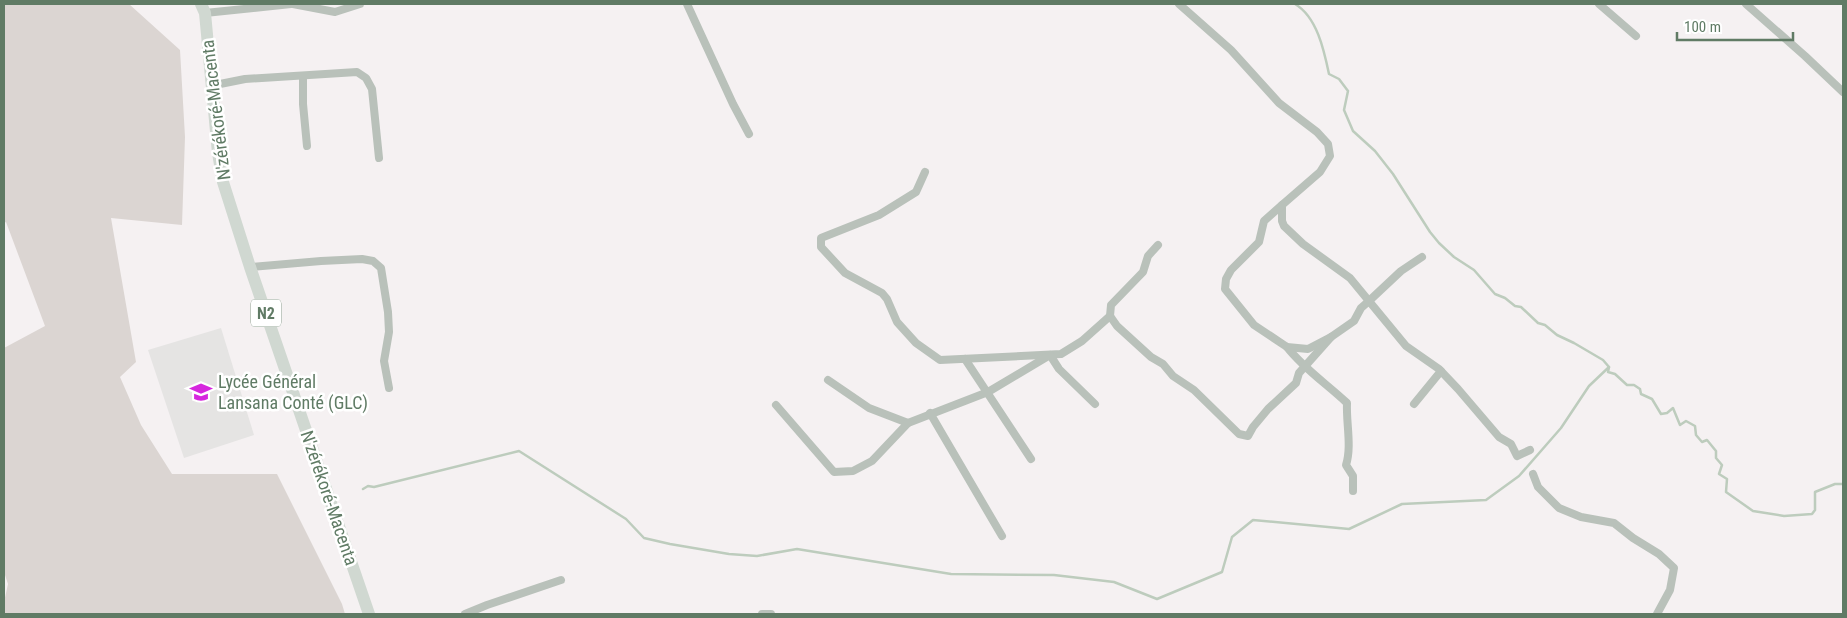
<svg xmlns="http://www.w3.org/2000/svg" width="1847" height="618" viewBox="0 0 1847 618" font-family="'Roboto Condensed',sans-serif">
  <style>
    .built { fill: #e5e4e3 }
    .green { fill: #dbd5d2 }
    .lines { fill: none; stroke-linecap: round; stroke-linejoin: round }
    .stream { stroke: #bdccbd; stroke-width: 2.5 }
    .minor { stroke: #b9c1ba; stroke-width: 8 }
    .trunk { stroke: #d0d8d1; stroke-width: 12 }
    .labels { text-anchor: middle; stroke-width: 5; stroke-linejoin: round; paint-order: stroke }
    .shield { fill: #fff; stroke: #90a393; stroke-width: 1 }
    .shield-label { font-size: 16px; font-weight: bold; fill: #607b65 }
    .street-label { font-size: 18px; fill: #607b65; stroke: #fff }
    .poi-label { font-size: 18px; fill: #607b65; stroke: #fff; text-anchor: start }
  </style>
  <rect width="100%" height="100%" fill="#f5f1f2"/>
  <polygon class="built" points="221,328 254,435 184,458 148,350"/>
  <polygon class="green" points="4,4 129,4 180,50 185,137 182,225 111,218 136,362 120,377 141,425 172,474 277,474 342,604 345,614 4,614 4,602 8,584 4,572 4,348 45,326 6,222 4,223"/>
  <g class="lines">
    <g class="stream">
      <path d="M1295,4C1317,17 1324,50 1329,74L1339,79L1348,91L1344,110L1353,131L1375,151L1393,174L1430,232L1439,243L1454,257L1474,270L1495,294L1505,298L1515,306L1521,307L1538,323L1545,325L1557,335L1574,343L1603,360L1609,367L1608,372L1615,374L1627,385H1634L1640,389L1641,394L1652,399L1661,414L1667,413L1673,408L1680,425L1686,421L1695,426L1696,435L1702,442L1707,440L1716,451V458L1722,465L1719,474L1727,479L1726,492L1753,511L1784,516L1812,514L1815,510V492L1835,484H1843"/>
      <polyline points="363,489 368,486 374,487 519,451 626,519 644,538 670,544 729,554 757,556 797,549 951,574 1054,575 1114,582 1157,599 1222,572 1232,537 1253,520 1349,529 1402,504 1486,500 1519,476 1561,428 1589,386 1609,367"/>
    </g>
    <g class="minor">
      <polyline points="293,4 335,12 360,4"/>
      <polyline points="687,4 733,104 749,134"/>
      <polyline points="1179,4 1231,50 1279,103 1317,132 1328,144 1330,156 1320,172 1282,205 1282,221 1284,226 1303,244 1350,278 1406,346 1439,369 1458,389 1499,437 1511,444 1517,456 1530,450"/>
      <polyline points="1599,4 1636,36"/>
      <polyline points="1746,4 1805,56 1843,92"/>
      <polyline points="205,13 291,4"/>
      <polyline points="303,76 303,104 307,146"/>
      <polyline points="210,86 245,79 357,72 366,78 372,89 379,158"/>
      <polyline points="925,172 916,192 879,215 821,238 821,247 845,273 882,293 887,299 897,322 916,343 940,360 1061,354 1082,341 1110,316"/>
      <polyline points="1282,205 1264,221 1259,242 1231,270 1226,279 1225,289 1254,325 1287,347 1308,349 1331,337 1354,321 1361,308 1369,301 1401,271 1422,257"/>
      <polyline points="1158,245 1148,256 1143,272 1111,305 1110,316 1117,326 1151,357 1163,364 1173,376 1194,390 1239,434 1248,436 1253,427 1268,409 1296,383 1299,373 1331,337"/>
      <polyline points="250,267 321,261 362,259 373,261 381,268 388,312 389,332 384,361 389,388"/>
      <path d="M1287,347C1304,369 1327,384 1347,403C1346,423 1352,446 1346,465L1353,476V491"/>
      <polyline points="965,359 1031,459"/>
      <polyline points="828,380 869,408 908,423 988,392 1050,355 1059,369 1095,404"/>
      <polyline points="1414,404 1441,371"/>
      <polyline points="776,405 834,472 853,471 872,461 908,423"/>
      <polyline points="930,413 1002,536"/>
      <polyline points="1533,474 1538,487 1559,508 1581,517 1614,523 1633,538 1659,554 1674,568 1670,590 1657,614"/>
      <polyline points="465,614 487,605 561,580"/>
      <polyline points="762,614 771,614"/>
    </g>
    <polyline class="trunk" points="201,4 205,13 218,153 223,182 250,267 369,614"/>
  </g>
  <defs>
    <g id="school-bare" transform="scale(1.725)"><path d="M0-5L7-2L0 1L-7-2ZM-4 1L0 2.5L4 1V4Q0 6-4 4Z" fill="#d627de" stroke="#fff" stroke-width="2.5" paint-order="stroke"/></g>
  </defs>
  <g fill-rule="evenodd">
    <use href="#school-bare" x="201" y="392"/>
  </g>
  <g class="labels">
    <rect class="shield" x="251" y="299.5" width="30" height="27" rx="4"/>
    <g class="shield-label">
      <text x="266" y="319">N2</text>
    </g>
    <g class="street-label">
      <text transform="translate(216 110) rotate(-97)" y="6">N'zérékoré-Macenta</text>
      <text transform="translate(329 498) rotate(71)" y="6">N'zérékoré-Macenta</text>
    </g>
    <g class="poi-label">
      <text x="218" y="388">Lycée Général<tspan x="218" dy="21">Lansana Conté (GLC)</tspan></text>
    </g>
  </g>
  <rect width="1847" height="618" fill="none" stroke="#607b65" stroke-width="10"/>
  <path d="M1677 32v8h116v-8" fill="none" stroke="#607b65" stroke-width="2.5"/>
  <text x="1684" y="32" font-size="15" fill="#607b65" stroke="#ffffff" stroke-width="4" paint-order="stroke">100 m</text>
</svg>
